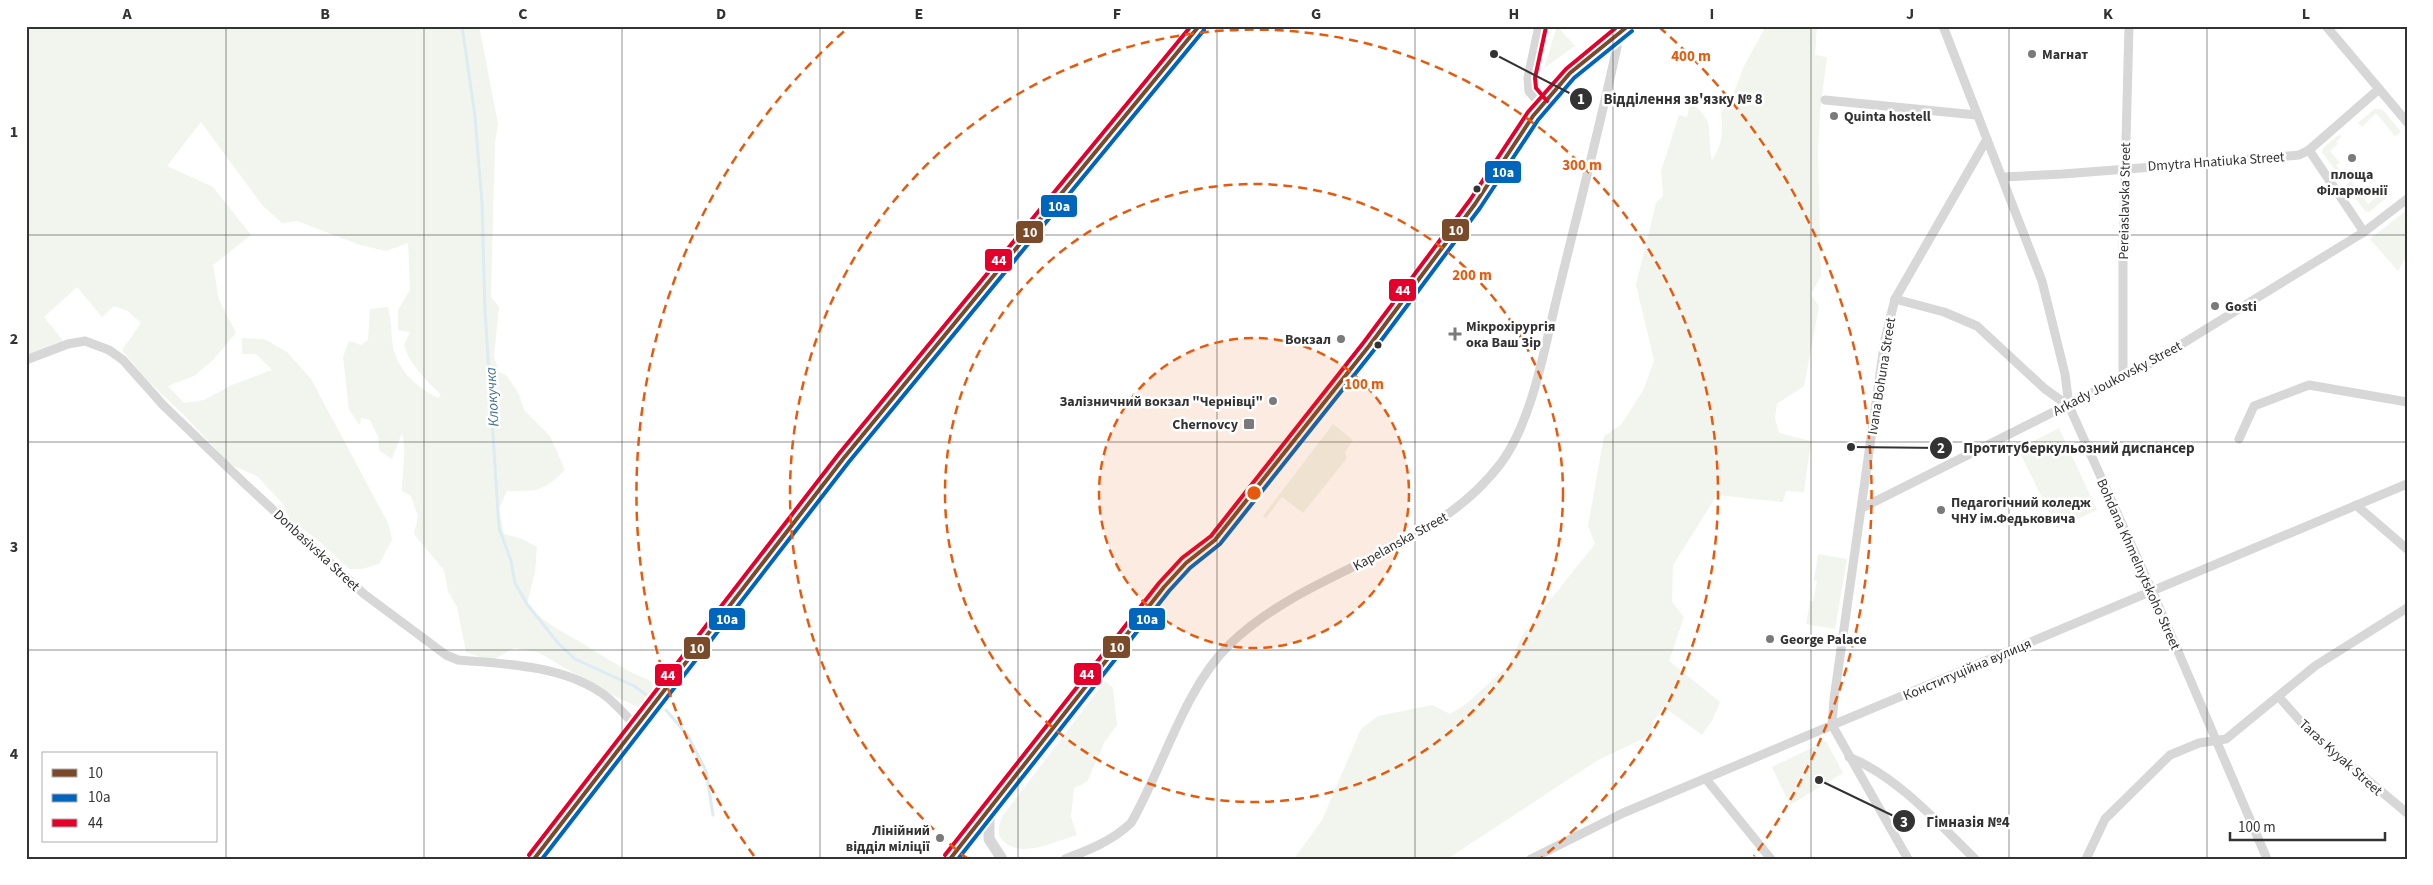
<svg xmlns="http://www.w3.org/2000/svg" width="2433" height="885" viewBox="0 0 2433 885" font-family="'Source Sans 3',sans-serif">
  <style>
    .green { fill: #f1f5ed }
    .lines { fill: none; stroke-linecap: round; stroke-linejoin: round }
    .stream { stroke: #ddebf3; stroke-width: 3 }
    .minor { stroke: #d7d7d7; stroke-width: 9 }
    .tertiary { stroke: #d7d7d7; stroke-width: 11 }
    .primary { stroke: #cacaca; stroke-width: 14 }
    .bus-1-casing { stroke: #fff; stroke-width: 8 }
    .bus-2-casing { stroke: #fff; stroke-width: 8 }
    .bus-3-casing { stroke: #fff; stroke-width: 8 }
    .bus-1 { stroke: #7a4b2a; stroke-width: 4 }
    .bus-2 { stroke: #0065bd; stroke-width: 4 }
    .bus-3 { stroke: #e4002b; stroke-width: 4 }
    .grid { fill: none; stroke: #333; stroke-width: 1; stroke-opacity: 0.55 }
    .ring { fill: none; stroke: #e8590c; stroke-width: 2.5; stroke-dasharray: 9 6 }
    .poi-dot { fill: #7a7a7a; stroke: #fff; stroke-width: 2 }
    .bus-dot { fill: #333; stroke: #fff; stroke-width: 2 }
    .labels { text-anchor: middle; stroke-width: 5; stroke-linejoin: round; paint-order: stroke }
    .poi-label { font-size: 14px; font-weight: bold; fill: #333; stroke: #fff; text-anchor: start }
    .street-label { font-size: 14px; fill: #333; stroke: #fff }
    .water-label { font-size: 15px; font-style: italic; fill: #3f7597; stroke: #fff }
    .centre { fill: #e8590c; stroke: #fff; stroke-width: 2.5 }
    .ring-label { font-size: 15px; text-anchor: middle; font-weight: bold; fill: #e8590c; stroke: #fff; stroke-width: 5; stroke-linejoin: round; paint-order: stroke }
    .leader { fill: none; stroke: #333; stroke-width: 2 }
    .callout-dot { fill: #333; stroke: #fff; stroke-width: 2 }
    .mark-label { font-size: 15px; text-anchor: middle; font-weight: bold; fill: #fff }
    .callout-label { font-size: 15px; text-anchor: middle; font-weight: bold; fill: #333; stroke: #fff; stroke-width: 5; stroke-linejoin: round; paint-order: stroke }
    .line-badge { stroke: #fff; stroke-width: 2 }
    .badge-label { font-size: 14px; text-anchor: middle; font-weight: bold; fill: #fff }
    .neatline { fill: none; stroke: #333; stroke-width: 2 }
    .grid-label { font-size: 16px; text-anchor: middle; font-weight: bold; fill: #333 }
  </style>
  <rect width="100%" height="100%" fill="#fff"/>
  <g class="green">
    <path d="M26,26H479L498,124L495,142L491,297L499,307L494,357L499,372L506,375L519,394L524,410L550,436L565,470C542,492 539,491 507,491L499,509L504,534L522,539L537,547L535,572L527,604C541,621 561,631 580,642C605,657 623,670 651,681L654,690L640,708L602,690L538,652L514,648L491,661L466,652L457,607L448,591L444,570L414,534L418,516L411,496L402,491C402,471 407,452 402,433L392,459L379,450L378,437L370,420L361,418L360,425L349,410L343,357L349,341L361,345L368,340L370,309L388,307C391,319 391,327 392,339C394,367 414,386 438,398L441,395C426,380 410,365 404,345L410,332L398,330V310L410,290L408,243L386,251L360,245L297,221L282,223L262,205L201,122L167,166L213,187L251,235L213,265L219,300L236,333L212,361L194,376L168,386L184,403L204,400L232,385L272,370L256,354H242V338L264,339L287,352L311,379L389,525L392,540L379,564L362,569H349L318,540L290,520L283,504L257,476L231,465L185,416L146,379L122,350L141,323L128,311L114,306L102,317L77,287L44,317L65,343L26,361Z"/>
    <polygon points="1557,26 1575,46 1544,68"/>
    <path d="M1766,26H1817L1815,55L1827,57L1820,111L1818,152L1821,276L1811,294L1819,306L1804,386L1777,404L1775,418L1779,433L1811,441L1804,492L1786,491L1783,502L1717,495L1673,565L1672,602L1684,617L1669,661L1720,702L1713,719L1702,735L1664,707L1653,722L1651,735L1598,760L1447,859H1294L1322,820L1361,729L1378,716L1432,705L1450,714L1466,704L1508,666L1523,634L1595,544L1588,526L1604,436L1621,425L1644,389L1654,360L1636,285L1656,203L1663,196L1661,171L1679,115L1687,117L1690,103C1717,119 1706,136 1712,160C1723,144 1723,131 1721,112L1730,103L1744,66Z"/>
    <polygon points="2375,109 2382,109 2401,132 2395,136 2376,113 2362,127 2358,123"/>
    <polygon points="2340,134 2341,137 2336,142 2338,144 2330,151 2340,163 2336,165 2341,171 2338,174 2322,152 2323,148"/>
    <polygon points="2351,181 2368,204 2387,190 2390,195 2369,212 2365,211 2346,185"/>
    <polygon points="2407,210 2407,255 2398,271 2370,239"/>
    <polygon points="1333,424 1353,440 1345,452 1347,458 1303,513 1282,497 1266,518 1263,516"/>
    <polygon points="2059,428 2097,510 2057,528 2018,449"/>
    <polygon points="1818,554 1847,559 1835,629 1806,624 1810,601 1813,601 1817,581 1814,580"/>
    <path d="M1105,681L1113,688L1117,725L1104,743L1087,782L1074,788L1071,817L1077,835C1056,841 1025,857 1007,844C996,837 998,828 1002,817Z"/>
    <polygon points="1826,741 1843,773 1790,805 1772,767"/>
  </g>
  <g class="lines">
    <g class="stream">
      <polyline points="462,26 475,116 482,203 485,311 499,528 511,561 515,583 527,604 558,643 575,659 634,686 651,698"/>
      <polyline points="666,710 688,736 706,771 713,815"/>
    </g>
    <g class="minor">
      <polyline points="1943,26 2042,281 2065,374 2069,406 2153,593 2267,859"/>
      <polyline points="2326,26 2407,122"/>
      <polyline points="2379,89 2309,150 2364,232 2407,199"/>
      <polyline points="1825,100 1976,115"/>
      <polyline points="2003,177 2063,174 2269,158 2299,155 2309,150"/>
      <polyline points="1895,299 1944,312 1977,326 2045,389 2069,406"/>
      <path d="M26,360L68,344L85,341L109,350L123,360L163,405L243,482L364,594L446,655L458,660C505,664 559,665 600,692C613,700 625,715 636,726"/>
      <polyline points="2123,376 2123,255 2129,26"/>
      <polyline points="2239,439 2254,406 2309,385 2407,402"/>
      <polyline points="2356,505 2407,549"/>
      <polyline points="1862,508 2151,363 2364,232"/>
      <polyline points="2279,697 2309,731 2407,813"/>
      <path d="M1849,757C1898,777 1937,822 1975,859"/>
      <polyline points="1706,779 1771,859"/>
      <path d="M1065,859C1089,850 1112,841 1131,823C1163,768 1184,689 1229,645C1309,567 1433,554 1501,463C1533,420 1545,345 1558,293C1578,211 1599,130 1617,47L1612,39"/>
      <polyline points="1531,859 1623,813 2407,484"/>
      <polyline points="1908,859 1832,725 1834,699 1885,339 1895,299 1987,139"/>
      <polyline points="2086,859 2105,819 2170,755 2199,743 2226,739 2315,666 2407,608"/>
    </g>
    <g class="tertiary">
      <polyline points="1540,26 1529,78 1530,91 1542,105"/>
      <polyline points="989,810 989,839 1002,859"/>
      <polyline points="534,859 843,459 1199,26"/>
    </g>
    <polyline class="primary" points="950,859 1164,587 1186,563 1215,540 1369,346 1475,204 1533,116 1570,73 1628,26"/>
    <g class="bus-1-casing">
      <g id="bus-1">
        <polyline points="534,859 843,459 1199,26"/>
        <polyline points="950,859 1164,587 1186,563 1215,540 1369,346 1475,204 1533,116 1570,73 1628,26"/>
      </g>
    </g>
    <g class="bus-2-casing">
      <g id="bus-2">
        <polyline points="542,859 848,463 1204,30"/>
        <polyline points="958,859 1169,591 1190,568 1220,544 1374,350 1480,208 1538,120 1574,78 1632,31"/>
      </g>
    </g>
    <g class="bus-3-casing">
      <g id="bus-3">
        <polyline points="1546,27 1535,78 1536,88 1547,101"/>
        <polyline points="529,855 838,455 1191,26"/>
        <polyline points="945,855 1159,583 1182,558 1211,536 1364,342 1470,200 1528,112 1566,69 1618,26"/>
      </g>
    </g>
    <use href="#bus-1" class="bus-1"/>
    <use href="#bus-2" class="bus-2"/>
    <use href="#bus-3" class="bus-3"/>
  </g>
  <path class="grid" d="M226,26V859M424,26V859M622,26V859M820,26V859M1018,26V859M1217,26V859M1415,26V859M1613,26V859M1811,26V859M2009,26V859M2207,26V859M26,235H2407M26,442H2407M26,650H2407"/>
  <circle cx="1254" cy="493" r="155" fill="#e8590c" fill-opacity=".12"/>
  <g class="ring">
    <circle cx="1254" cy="493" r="155"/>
    <circle cx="1254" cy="493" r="309"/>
    <path d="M968 859A464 464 0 1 1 1540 859"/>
    <path d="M754 856A618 618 0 0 1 849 27M1659 27A618 618 0 0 1 1754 856"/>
  </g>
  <g class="poi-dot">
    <circle cx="2032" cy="54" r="5"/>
    <circle cx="1834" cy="116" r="5"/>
    <circle cx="2352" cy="158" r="5"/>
    <circle cx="2215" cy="306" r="5"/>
    <path d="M1452.5 326.5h5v5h5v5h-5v5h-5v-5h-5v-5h5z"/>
    <circle cx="1341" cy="339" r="5"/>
    <circle cx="1273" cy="401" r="5"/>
    <rect x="1243" y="418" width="12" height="12" rx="2.5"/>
    <circle cx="1941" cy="510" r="5"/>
    <circle cx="1770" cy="639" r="5"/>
    <circle cx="940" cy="838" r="5"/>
  </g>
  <g class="bus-dot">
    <circle cx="1477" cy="189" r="4.5"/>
    <circle cx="1378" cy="345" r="4.5"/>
  </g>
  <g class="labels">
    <g class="poi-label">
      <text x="2042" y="59">Магнат</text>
      <text x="1844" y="121">Quinta hostell</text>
      <text x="2352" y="179" text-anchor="middle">площа<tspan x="2352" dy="16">Філармонії</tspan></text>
      <text x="2225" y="311">Gosti</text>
      <text x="1466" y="331">Мікрохірургія<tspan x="1466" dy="16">ока Ваш Зір</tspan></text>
      <text x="1331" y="344" text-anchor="end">Вокзал</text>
      <text x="1263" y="406" text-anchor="end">Залізничний вокзал "Чернівці"</text>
      <text x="1238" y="429" text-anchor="end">Chernovcy</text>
      <text x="1951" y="507">Педагогічний коледж<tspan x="1951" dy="16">ЧНУ ім.Федьковича</tspan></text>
      <text x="1780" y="644">George Palace</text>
      <text x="930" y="835" text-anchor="end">Лінійний<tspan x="930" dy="16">відділ міліції</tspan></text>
    </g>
    <g class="street-label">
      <text transform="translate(2216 161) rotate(-4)" y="5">Dmytra Hnatiuka Street</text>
      <text transform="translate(2124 201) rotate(-89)" y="5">Pereiaslavska Street</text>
      <text transform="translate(1881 376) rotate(-81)" y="5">Ivana Bohuna Street</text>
      <text transform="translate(2117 378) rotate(-28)" y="5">Arkady Joukovsky Street</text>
      <text transform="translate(1400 541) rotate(-29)" y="5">Kapelanska Street</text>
      <text transform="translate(317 550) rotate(43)" y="5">Donbasivska Street</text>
      <text transform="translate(2139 564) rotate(66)" y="5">Bohdana Khmelnytskoho Street</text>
      <text transform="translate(1967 669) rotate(-23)" y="5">Конституційна вулиця</text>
      <text transform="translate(2341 757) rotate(42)" y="5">Taras Kyyak Street</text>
    </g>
    <g class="water-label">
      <text transform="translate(492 397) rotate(-93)" y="5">Клокучка</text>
    </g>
  </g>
  <circle cx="1254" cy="493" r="8" class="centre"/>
  <g class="ring-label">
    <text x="1691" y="61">400 m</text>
    <text x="1582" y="170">300 m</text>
    <text x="1472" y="280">200 m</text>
    <text x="1364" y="389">100 m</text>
  </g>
  <path class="leader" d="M1494 54L1581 99M1851 447L1941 448M1819 780L1904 821"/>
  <g class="callout-dot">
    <circle cx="1494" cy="54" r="5"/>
    <circle cx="1851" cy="447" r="5"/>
    <circle cx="1819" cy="780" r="5"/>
    <circle cx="1581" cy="99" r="12"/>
    <circle cx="1941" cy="448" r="12"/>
    <circle cx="1904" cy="821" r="12"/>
  </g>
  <g class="mark-label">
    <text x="1581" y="104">1</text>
    <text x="1941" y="453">2</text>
    <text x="1904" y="827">3</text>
  </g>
  <g class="callout-label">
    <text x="1683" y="104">Відділення зв'язку № 8</text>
    <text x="2079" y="453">Протитуберкульозний диспансер</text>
    <text x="1968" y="827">Гімназія №4</text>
  </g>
  <g class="line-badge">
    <rect x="1484" y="160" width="38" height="24" rx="5" fill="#0065bd"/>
    <rect x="1040" y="194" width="38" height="24" rx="5" fill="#0065bd"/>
    <rect x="1441" y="218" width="29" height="24" rx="5" fill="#7a4b2a"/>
    <rect x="1015" y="220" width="29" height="24" rx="5" fill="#7a4b2a"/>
    <rect x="984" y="248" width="29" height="24" rx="5" fill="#e4002b"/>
    <rect x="1388" y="278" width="29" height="24" rx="5" fill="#e4002b"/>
    <rect x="1128" y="607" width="38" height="24" rx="5" fill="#0065bd"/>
    <rect x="708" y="607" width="38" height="24" rx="5" fill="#0065bd"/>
    <rect x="1102" y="635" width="29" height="24" rx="5" fill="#7a4b2a"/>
    <rect x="683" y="636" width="28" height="24" rx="5" fill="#7a4b2a"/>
    <rect x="1073" y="662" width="29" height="24" rx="5" fill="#e4002b"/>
    <rect x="654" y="663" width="29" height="24" rx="5" fill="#e4002b"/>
  </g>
  <g class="badge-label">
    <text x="1503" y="177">10а</text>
    <text x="1059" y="211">10а</text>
    <text x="1456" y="235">10</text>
    <text x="1030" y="237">10</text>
    <text x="999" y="265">44</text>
    <text x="1403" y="295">44</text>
    <text x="1147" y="624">10а</text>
    <text x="727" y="624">10а</text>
    <text x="1117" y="652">10</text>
    <text x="697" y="653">10</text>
    <text x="1087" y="679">44</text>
    <text x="668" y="680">44</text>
  </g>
  <rect width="2433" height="885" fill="none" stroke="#ffffff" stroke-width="55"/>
  <rect x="42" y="752" width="175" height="90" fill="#ffffff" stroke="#adadad"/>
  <rect x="52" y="769" width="25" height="8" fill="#7a4b2a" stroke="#adadad"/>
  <text x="88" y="778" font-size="15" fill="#333333">10</text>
  <rect x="52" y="794" width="25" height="8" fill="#0065bd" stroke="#adadad"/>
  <text x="88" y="802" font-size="15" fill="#333333">10а</text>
  <rect x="52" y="819" width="25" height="8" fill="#e4002b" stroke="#adadad"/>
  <text x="88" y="828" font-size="15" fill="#333333">44</text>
  <path d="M2230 832v8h155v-8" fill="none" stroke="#333333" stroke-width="2.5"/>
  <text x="2238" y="832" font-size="15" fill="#333333" stroke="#ffffff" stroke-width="4" paint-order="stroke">100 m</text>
  <rect x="28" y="28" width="2378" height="830" class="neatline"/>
  <g class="grid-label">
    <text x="127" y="19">A</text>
    <text x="325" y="19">B</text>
    <text x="523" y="19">C</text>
    <text x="721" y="19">D</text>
    <text x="919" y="19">E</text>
    <text x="1117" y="19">F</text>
    <text x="1316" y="19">G</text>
    <text x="1514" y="19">H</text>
    <text x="1712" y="19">I</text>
    <text x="1910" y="19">J</text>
    <text x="2108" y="19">K</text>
    <text x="2306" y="19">L</text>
    <text x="14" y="137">1</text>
    <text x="14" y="344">2</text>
    <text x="14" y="552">3</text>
    <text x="14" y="759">4</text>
  </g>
</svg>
